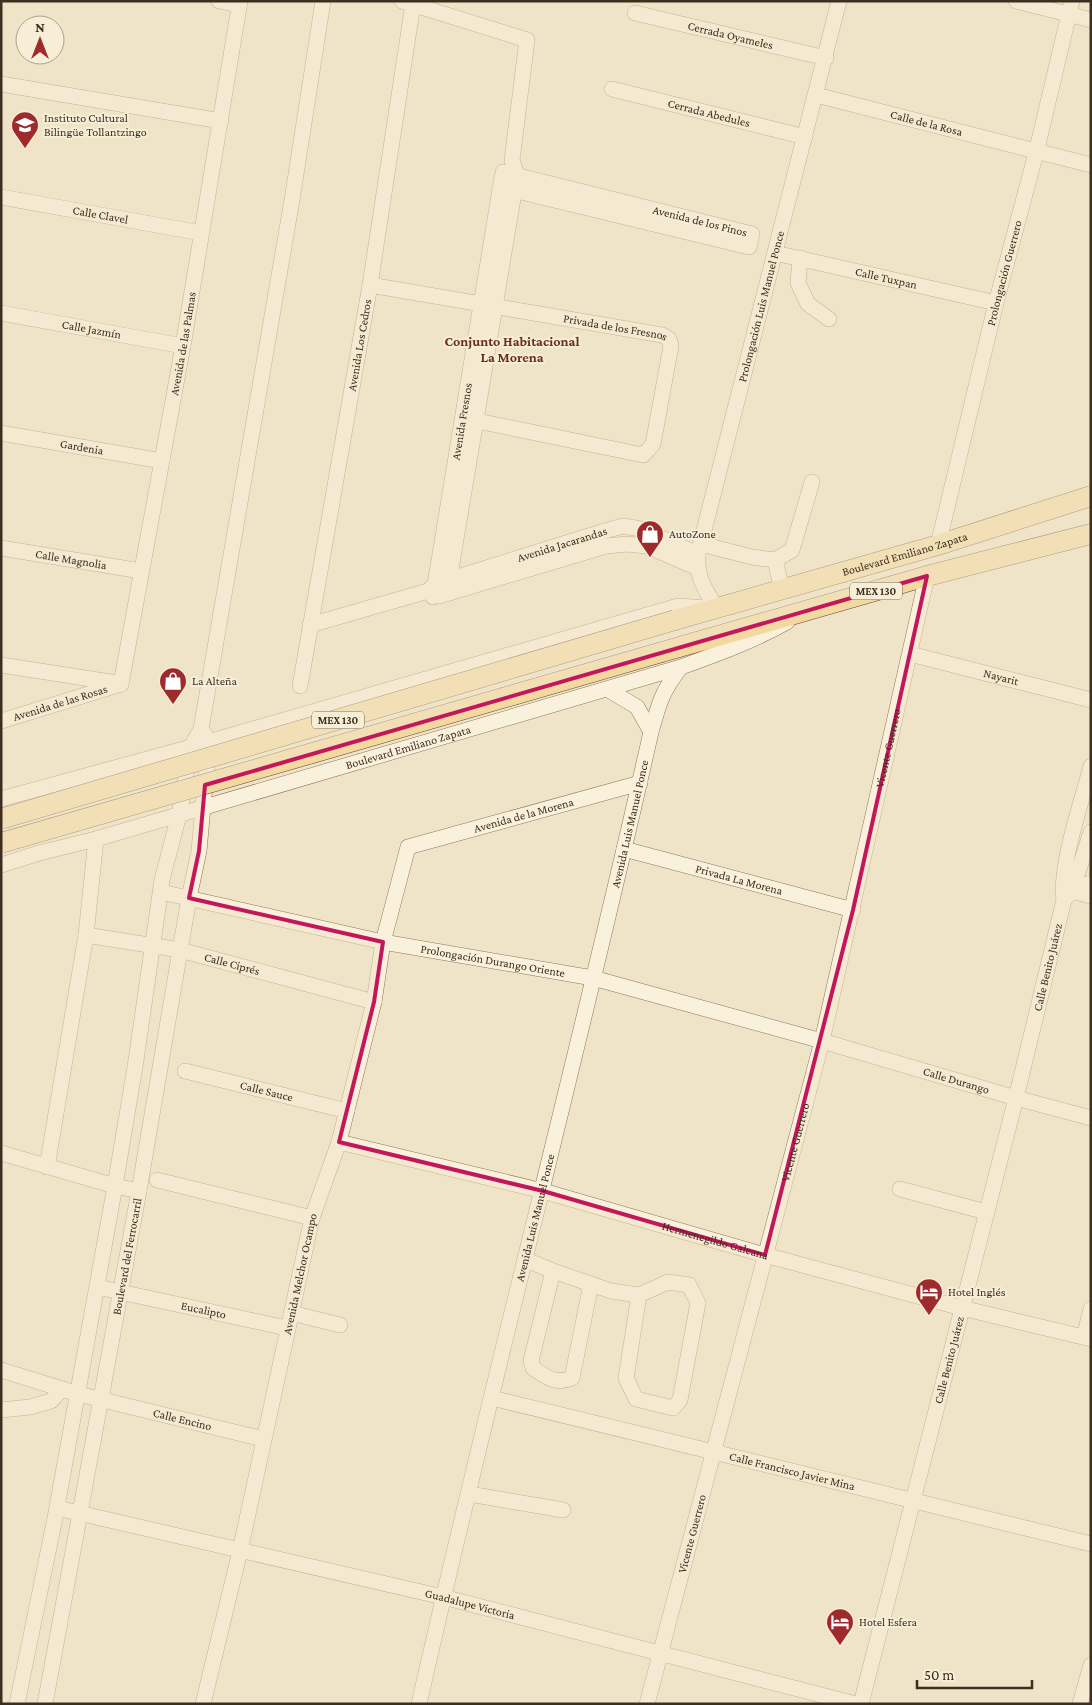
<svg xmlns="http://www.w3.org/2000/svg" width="1092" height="1705" viewBox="0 0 1092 1705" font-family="'Crimson Pro',serif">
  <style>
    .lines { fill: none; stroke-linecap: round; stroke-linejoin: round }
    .minor-casing { stroke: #8d765c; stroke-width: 16 }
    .major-casing { stroke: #5b4430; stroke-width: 21 }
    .minor { stroke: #faf1dc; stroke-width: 15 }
    .major { stroke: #f3d9a0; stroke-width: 20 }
    .major-bridge-casing { stroke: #5b4430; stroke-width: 21; stroke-linecap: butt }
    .major-bridge { stroke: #f3d9a0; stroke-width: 20 }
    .marked { fill: none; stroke: #c2185b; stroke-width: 4; stroke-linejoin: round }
    .labels { text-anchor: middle; stroke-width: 4; stroke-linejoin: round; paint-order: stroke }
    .shield { fill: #f7eed8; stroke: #756857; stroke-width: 1 }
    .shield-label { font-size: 11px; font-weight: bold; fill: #3d2e20 }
    .street-label { font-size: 12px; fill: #3d2e20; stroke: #f7eed8 }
    .poi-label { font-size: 12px; fill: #3d2e20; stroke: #f7eed8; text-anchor: start }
    .neighbourhood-label { font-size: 14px; font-weight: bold; fill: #6b2e1e; stroke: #f7eed8 }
  </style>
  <rect width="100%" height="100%" fill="#f0e4c8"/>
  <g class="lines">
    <g class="minor-casing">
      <g id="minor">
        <polyline points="219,1 239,5"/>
        <polyline points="402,1 527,40 512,160 517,175 447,593"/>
        <polyline points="1016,1 1091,20"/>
        <path id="s1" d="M635,13L826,58"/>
        <polyline points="1,84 221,121"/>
        <path id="s2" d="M612,89L805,137"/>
        <path id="s3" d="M816,95L1091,165"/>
        <polyline points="501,187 749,247 752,234 503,172"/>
        <path id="s4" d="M1,197L201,233"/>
        <path id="s5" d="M775,253L996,303"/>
        <polyline points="800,258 798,283 808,304 829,319"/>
        <path id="s6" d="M370,285L662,335L669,339L671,346L653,444L648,450L643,455L463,418"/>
        <path id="s7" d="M1,313L183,346"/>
        <path id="s8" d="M1,433L162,461"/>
        <polyline points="701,544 752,557 775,560 792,550 812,482"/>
        <path id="s9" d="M938,545L996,303L1036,153L1072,1"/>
        <path id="s10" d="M1,548L141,571"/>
        <polyline points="775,560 782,590"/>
        <polyline points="439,596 606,546 627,544 647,546 697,568"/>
        <path id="s11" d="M433,597L502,177"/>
        <path id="s12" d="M717,609C705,589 696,578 698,554L839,1"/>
        <path id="s13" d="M310,625L428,591L435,584L608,530L623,526L641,529L698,554"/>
        <path id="s14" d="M910,654L1091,700"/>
        <polyline points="1,665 117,683"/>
        <path id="s15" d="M121,684L183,346L240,1"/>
        <path id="s16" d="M300,686L370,285L413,4"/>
        <polyline points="607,689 637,707 651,732"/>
        <path id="s17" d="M1,721L121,684"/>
        <polyline points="1,799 191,747 678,606 706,608"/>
        <path id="s18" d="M624,849L853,910"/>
        <path id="s19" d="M1,865L39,853L96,839L681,667C717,654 753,641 787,622"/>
        <polyline points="1064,889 1091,896"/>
        <polyline points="1072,891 1091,883"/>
        <path id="s20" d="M161,892L383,942L593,978L822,1041L1016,1098L1091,1118"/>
        <polyline points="1064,900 1072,891 1091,832"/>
        <path id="s21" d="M86,935L180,950L374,1002"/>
        <path id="s22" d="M185,1071L347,1111"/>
        <path id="s23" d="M339,1142L543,1191L765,1255L962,1308L1091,1339"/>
        <polyline points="1,1153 115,1186 139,1191"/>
        <polyline points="47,1167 86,935 96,839"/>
        <polyline points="157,1180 312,1218"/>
        <polyline points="900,1189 986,1212"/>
        <polyline points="526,1260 553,1271 611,1291 639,1295 668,1282 689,1285 698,1303 680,1400 673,1408 636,1399 626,1378 639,1295"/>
        <path d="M553,1271L531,1361L533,1368C546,1377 556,1385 572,1378L591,1284"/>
        <path id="s24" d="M97,1287L287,1328"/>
        <polyline points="291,1313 340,1325"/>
        <polyline points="1084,1337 1091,1309"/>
        <path id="s25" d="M1,1370L78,1394L263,1439"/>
        <path id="s26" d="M492,1398L1091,1544"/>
        <polyline points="1,1410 30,1407 51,1401 62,1389"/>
        <polyline points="469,1494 563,1510"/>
        <path id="s27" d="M57,1508L443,1597L856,1704"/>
        <polyline points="17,1704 55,1518 115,1186 135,1067 162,880 179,815 191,747 201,729 292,200 323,1"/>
        <path id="s28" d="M45,1704L139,1191L189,898L199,851L209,741L201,729"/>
        <path id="s29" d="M203,1704L240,1551L312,1218L339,1142L374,1002L383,942L408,847L640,783"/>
        <path id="s30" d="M419,1704C492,1379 578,1057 651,732C659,703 662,691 681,667"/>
        <path id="s31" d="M647,1704L822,1041L927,576"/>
        <path id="s32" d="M861,1704L1016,1098L1064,900C1059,866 1082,801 1091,766"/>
        <polyline points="1080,1704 1091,1665"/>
      </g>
    </g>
    <g class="major-casing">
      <g id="major">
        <path id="s33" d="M675,620L938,545L1091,496"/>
        <polyline points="662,652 927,576 1091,534"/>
      </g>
    </g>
    <use href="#minor" class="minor"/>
    <use href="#major" class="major"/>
    <g class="major-bridge-casing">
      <g id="major-bridge">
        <polyline points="1,819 675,620"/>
        <polyline points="1,843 662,652"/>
      </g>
    </g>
    <use href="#major-bridge" class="major-bridge"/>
  </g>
  <path d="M0 0H1092V1705H0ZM927,576L853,910L765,1255L543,1191L339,1142L374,1002L383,942L189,898L199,851L205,785Z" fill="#f0e4c8" fill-opacity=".55" fill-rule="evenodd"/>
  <path class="marked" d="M927,576L853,910L765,1255L543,1191L339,1142L374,1002L383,942L189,898L199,851L205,785Z"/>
  <defs>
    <g id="school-pin" transform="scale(1.4375)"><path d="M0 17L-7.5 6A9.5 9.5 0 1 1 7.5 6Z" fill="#9e2a2b" stroke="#f7eed8"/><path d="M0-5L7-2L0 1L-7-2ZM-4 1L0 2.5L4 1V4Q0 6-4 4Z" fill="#fff"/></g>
    <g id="shop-pin" transform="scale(1.4375)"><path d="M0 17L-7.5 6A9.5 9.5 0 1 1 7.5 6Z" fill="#9e2a2b" stroke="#f7eed8"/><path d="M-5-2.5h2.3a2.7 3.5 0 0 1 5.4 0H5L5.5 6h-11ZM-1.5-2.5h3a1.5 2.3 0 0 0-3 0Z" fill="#fff"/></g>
    <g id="hotel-pin" transform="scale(1.4375)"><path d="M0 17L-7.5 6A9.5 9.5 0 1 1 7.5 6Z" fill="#9e2a2b" stroke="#f7eed8"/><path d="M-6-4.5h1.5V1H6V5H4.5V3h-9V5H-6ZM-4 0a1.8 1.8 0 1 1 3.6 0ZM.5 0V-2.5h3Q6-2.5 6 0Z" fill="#fff"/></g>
  </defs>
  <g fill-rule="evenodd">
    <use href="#school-pin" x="25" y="125"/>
    <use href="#shop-pin" x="650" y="534"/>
    <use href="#shop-pin" x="173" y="681"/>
    <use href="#hotel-pin" x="929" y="1292"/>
    <use href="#hotel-pin" x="840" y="1622"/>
  </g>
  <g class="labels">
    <g class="shield">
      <rect x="850" y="582.5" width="52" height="17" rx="4"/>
      <rect x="312" y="711.5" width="52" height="17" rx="4"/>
    </g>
    <g class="shield-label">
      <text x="876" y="595">MEX 130</text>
      <text x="338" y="724">MEX 130</text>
    </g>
    <g class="street-label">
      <text dy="4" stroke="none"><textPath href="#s1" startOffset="98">Cerrada Oyameles</textPath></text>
      <text dy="4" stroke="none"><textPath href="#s2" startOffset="100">Cerrada Abedules</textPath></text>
      <text dy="4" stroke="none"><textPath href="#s3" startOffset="114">Calle de la Rosa</textPath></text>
      <text dy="4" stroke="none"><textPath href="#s4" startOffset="101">Calle Clavel</textPath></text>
      <text transform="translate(700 221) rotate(14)" y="4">Avenida de los Pinos</text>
      <text dy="4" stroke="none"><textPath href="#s9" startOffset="280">Prolongación Guerrero</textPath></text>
      <text dy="4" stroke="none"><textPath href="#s5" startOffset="114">Calle Tuxpan</textPath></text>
      <text dy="4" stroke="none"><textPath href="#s12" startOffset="315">Prolongación Luis Manuel Ponce</textPath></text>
      <text dy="4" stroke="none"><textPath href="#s6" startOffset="249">Privada de los Fresnos</textPath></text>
      <text dy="4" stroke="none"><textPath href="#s7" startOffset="92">Calle Jazmín</textPath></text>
      <text dy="4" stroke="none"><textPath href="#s15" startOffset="346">Avenida de las Palmas</textPath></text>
      <text dy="4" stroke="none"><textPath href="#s16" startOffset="346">Avenida Los Cedros</textPath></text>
      <text dy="4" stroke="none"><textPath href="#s11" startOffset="178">Avenida Fresnos</textPath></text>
      <text dy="4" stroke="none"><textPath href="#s8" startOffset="82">Gardenia</textPath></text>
      <text dy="4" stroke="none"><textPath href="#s13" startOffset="266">Avenida Jacarandas</textPath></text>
      <text dy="4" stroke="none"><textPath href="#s33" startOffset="239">Boulevard Emiliano Zapata</textPath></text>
      <text dy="4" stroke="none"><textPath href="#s10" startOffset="71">Calle Magnolia</textPath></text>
      <text dy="4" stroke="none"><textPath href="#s14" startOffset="94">Nayarit</textPath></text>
      <text dy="4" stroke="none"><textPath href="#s17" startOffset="62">Avenida de las Rosas</textPath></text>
      <text dy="4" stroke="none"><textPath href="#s19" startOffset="424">Boulevard Emiliano Zapata</textPath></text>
      <text dy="4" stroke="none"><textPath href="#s31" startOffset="986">Vicente Guerrero</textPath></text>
      <text dy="4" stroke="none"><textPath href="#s29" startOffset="1002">Avenida de la Morena</textPath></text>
      <text dy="4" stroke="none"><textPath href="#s30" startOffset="905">Avenida Luis Manuel Ponce</textPath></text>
      <text dy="4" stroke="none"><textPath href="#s18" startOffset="119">Privada La Morena</textPath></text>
      <text dy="4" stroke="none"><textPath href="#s20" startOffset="339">Prolongación Durango Oriente</textPath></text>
      <text dy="4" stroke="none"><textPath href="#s21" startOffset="149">Calle Ciprés</textPath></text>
      <text dy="4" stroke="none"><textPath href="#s32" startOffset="760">Calle Benito Juárez</textPath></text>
      <text dy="4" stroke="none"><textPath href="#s20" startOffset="818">Calle Durango</textPath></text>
      <text dy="4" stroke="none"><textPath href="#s22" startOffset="84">Calle Sauce</textPath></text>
      <text dy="4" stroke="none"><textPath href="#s31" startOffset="581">Vicente Guerrero</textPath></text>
      <text dy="4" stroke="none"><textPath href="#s30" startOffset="500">Avenida Luis Manuel Ponce</textPath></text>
      <text dy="4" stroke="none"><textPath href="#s23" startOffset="389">Hermenegildo Galeana</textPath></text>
      <text dy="4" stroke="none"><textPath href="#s28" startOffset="455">Boulevard del Ferrocarril</textPath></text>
      <text dy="4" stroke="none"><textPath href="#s29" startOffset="441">Avenida Melchor Ocampo</textPath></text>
      <text dy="4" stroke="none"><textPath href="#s24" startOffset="109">Eucalipto</textPath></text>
      <text dy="4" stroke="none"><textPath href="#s32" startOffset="355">Calle Benito Juárez</textPath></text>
      <text dy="4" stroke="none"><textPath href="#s25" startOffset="188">Calle Encino</textPath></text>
      <text dy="4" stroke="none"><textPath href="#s26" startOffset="309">Calle Francisco Javier Mina</textPath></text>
      <text dy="4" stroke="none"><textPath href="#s31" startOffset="176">Vicente Guerrero</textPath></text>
      <text dy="4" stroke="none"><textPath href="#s27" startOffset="424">Guadalupe Victoria</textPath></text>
    </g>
    <g class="poi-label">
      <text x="44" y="122">Instituto Cultural<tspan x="44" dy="14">Bilingüe Tollantzingo</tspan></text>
      <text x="669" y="538">AutoZone</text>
      <text x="192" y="685">La Alteña</text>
      <text x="948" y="1296">Hotel Inglés</text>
      <text x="859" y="1626">Hotel Esfera</text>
    </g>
    <g class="neighbourhood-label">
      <text x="512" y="346">Conjunto Habitacional<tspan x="512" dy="16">La Morena</tspan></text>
    </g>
  </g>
  <rect width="1092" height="1705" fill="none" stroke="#3d2e20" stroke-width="5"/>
  <g transform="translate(40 40)"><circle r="24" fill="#f7eed8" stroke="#ada18e"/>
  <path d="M0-4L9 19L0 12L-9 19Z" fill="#9e2a2b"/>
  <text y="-8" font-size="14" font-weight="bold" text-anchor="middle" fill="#3d2e20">N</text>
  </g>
  <path d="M917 1680v8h115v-8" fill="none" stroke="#3d2e20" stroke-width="2.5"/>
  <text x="924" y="1680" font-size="15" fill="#3d2e20" stroke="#f7eed8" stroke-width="4" paint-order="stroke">50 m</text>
</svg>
